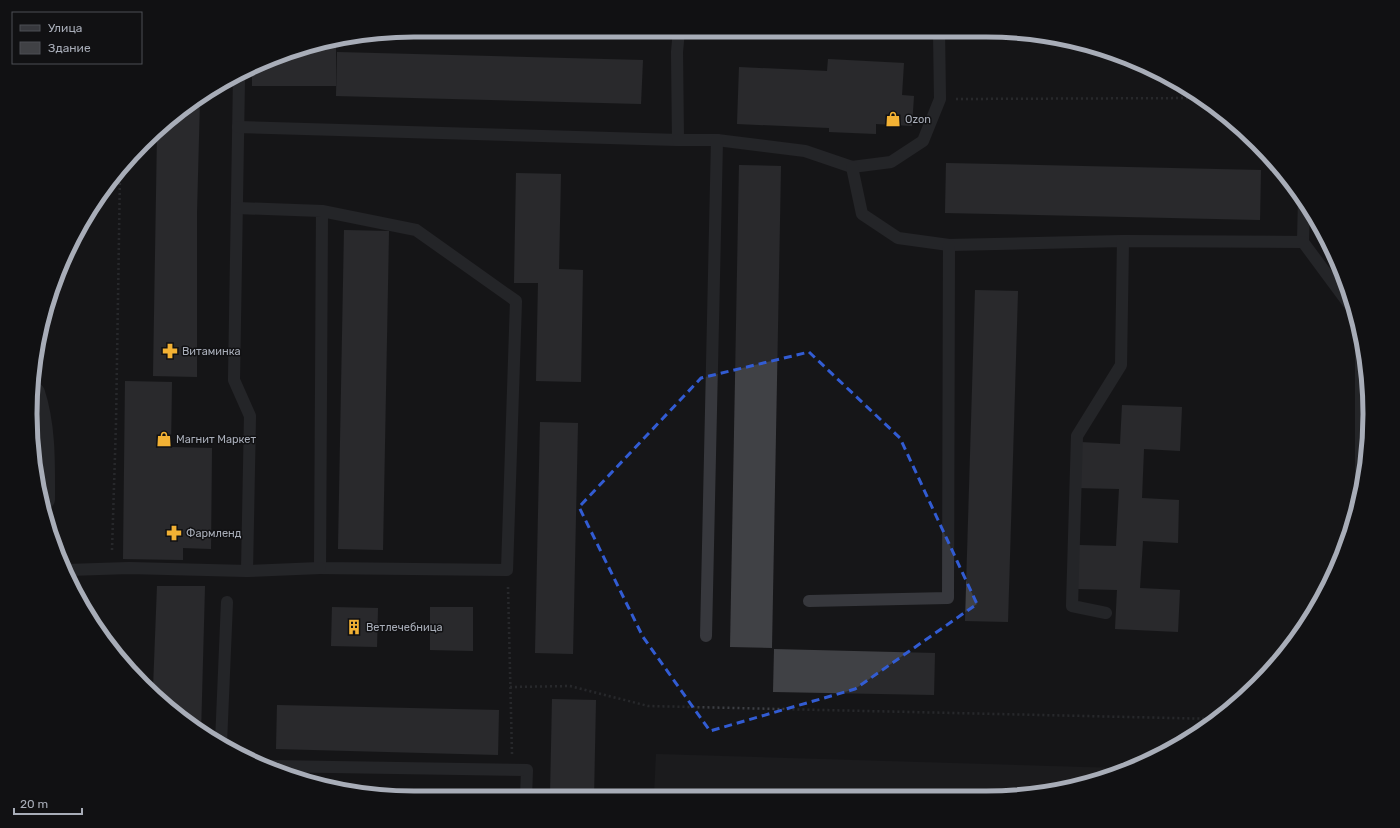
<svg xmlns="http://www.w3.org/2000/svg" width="1400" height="828" viewBox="0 0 1400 828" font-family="Rubik,sans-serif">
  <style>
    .built { fill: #222225 }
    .building { fill: #404145 }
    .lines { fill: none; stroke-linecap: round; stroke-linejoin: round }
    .path { stroke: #3d3f44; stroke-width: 2.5; stroke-dasharray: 2 3; stroke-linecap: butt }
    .service { stroke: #37383d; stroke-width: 12 }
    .minor { stroke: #37383d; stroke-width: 22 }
    .marked { fill: none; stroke: #325cd3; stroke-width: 3; stroke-dasharray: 8 5; stroke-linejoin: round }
    .labels { text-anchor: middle; stroke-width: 3; stroke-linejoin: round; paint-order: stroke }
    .poi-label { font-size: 11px; fill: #a8adb8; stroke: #111113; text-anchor: start }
    .rim { fill: none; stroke: #a8adb8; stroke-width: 5 }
  </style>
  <rect width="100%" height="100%" fill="#161618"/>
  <polygon class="built" points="656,754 1115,768 1115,773 1086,785 1011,797 654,797"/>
  <g class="building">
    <polygon points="336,43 336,86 252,86 252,71 291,50"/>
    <polygon points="337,52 643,60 641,104 336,96"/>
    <polygon points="828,59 904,63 902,95 914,96 912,126 876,124 876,134 829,132 829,128 737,124 739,67 827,71"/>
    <polygon points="200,99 197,212 197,377 153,376 157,135 180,109"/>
    <polygon points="946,163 1261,170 1260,220 945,213"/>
    <polygon points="739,165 781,166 772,648 730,647"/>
    <polygon points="516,173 561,174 559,269 583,270 581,382 536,381 538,283 514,283"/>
    <polygon points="344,230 389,231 383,550 338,549"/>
    <polygon points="975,290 1018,291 1008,622 965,621"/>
    <polygon points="125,381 172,382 171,447 212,448 211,549 183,548 183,560 123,559"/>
    <polygon points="1122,405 1182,407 1180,451 1144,449 1142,498 1179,500 1178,543 1143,541 1140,588 1180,590 1178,632 1115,629 1117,590 1077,589 1079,545 1116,546 1119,489 1078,488 1080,442 1120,444"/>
    <polygon points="540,422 578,423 573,654 535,653"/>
    <polygon points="157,586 205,586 201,733 153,689"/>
    <polygon points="332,607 378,608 377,647 331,646"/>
    <polygon points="430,607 473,607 473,651 430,650"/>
    <polygon points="774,649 935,653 934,695 773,692"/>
    <polygon points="552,699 596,700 594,797 550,797"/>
    <polygon points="277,705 499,710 498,755 276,749"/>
  </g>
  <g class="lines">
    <g class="path">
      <polyline points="956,99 1203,98"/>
      <polyline points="112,550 116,423 120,174"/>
      <polyline points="508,587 512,754"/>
      <polyline points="510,687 570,686 648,706 1216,719"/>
    </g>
    <g class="service">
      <polyline points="239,78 234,380 250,416 247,571"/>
      <polyline points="238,127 678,140 677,52 679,30"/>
      <polyline points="678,140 717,140 805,151 852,167 891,162 923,141 940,99 939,31"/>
      <polyline points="852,167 862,214 898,238 949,245 1123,241 1303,242 1304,199"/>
      <polyline points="237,208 322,211 320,568 507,570 516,301 416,230 322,211"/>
      <polyline points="1303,242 1354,311"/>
      <polyline points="1361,332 1361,493"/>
      <polyline points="68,570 129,568 247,571 320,568"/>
      <polyline points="809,601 948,598 949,245"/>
      <polyline points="1106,613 1072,606 1077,436 1121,365 1123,241"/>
      <polyline points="706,636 717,140"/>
      <polyline points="221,743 227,602"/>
      <polyline points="268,766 527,770 526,797"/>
    </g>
    <path class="minor" d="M34,393C45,427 44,464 44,499"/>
  </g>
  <path d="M0 0H1400V828H0ZM809,352L900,438L977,604L855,689L710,731L643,637L579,507L701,378Z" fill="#161618" fill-opacity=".55" fill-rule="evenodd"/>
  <path class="marked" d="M809,352L900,438L977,604L855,689L710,731L643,637L579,507L701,378Z"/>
  <defs>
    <g id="shop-bare" transform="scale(1.2)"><path d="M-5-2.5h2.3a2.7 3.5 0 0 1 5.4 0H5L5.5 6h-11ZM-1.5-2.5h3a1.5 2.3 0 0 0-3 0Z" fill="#f2b134" stroke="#111113" stroke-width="2.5" paint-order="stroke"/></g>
    <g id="pharmacy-bare" transform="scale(1.2)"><path d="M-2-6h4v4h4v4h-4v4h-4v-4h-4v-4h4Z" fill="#f2b134" stroke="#111113" stroke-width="2.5" paint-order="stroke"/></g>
    <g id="building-bare" transform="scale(1.2)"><path d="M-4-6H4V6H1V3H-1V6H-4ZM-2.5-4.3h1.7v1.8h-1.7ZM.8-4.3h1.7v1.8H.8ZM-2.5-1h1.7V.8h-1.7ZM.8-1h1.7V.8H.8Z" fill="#f2b134" stroke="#111113" stroke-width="2.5" paint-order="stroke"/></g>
  </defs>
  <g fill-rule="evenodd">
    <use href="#shop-bare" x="893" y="119"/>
    <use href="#pharmacy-bare" x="170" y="351"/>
    <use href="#shop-bare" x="164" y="439"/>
    <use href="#pharmacy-bare" x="174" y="533"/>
    <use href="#building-bare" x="354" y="627"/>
  </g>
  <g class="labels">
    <g class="poi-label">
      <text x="905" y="123">Ozon</text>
      <text x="182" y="355">Витаминка</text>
      <text x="176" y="443">Магнит Маркет</text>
      <text x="186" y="537">Фармленд</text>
      <text x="366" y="631">Ветлечебница</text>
    </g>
  </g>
  <path d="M0 0H1400V828H0ZM414 37H986A377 377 0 0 1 1363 414V414A377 377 0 0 1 986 791H414A377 377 0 0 1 37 414V414A377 377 0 0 1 414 37Z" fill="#111113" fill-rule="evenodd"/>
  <path class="rim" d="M414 37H986A377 377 0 0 1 1363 414V414A377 377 0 0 1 986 791H414A377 377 0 0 1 37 414V414A377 377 0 0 1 414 37Z"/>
  <rect x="12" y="12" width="130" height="52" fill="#111113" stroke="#4d4f55"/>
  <rect x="20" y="25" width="20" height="6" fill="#37383d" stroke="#4d4f55"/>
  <text x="48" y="32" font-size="12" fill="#a8adb8">Улица</text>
  <rect x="20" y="42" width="20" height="12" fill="#404145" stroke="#4d4f55"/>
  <text x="48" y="52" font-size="12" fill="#a8adb8">Здание</text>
  <path d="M14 808v6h68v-6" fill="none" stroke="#a8adb8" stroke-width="2"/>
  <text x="20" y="808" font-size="12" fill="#a8adb8" stroke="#111113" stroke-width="3" paint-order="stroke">20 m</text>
</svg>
